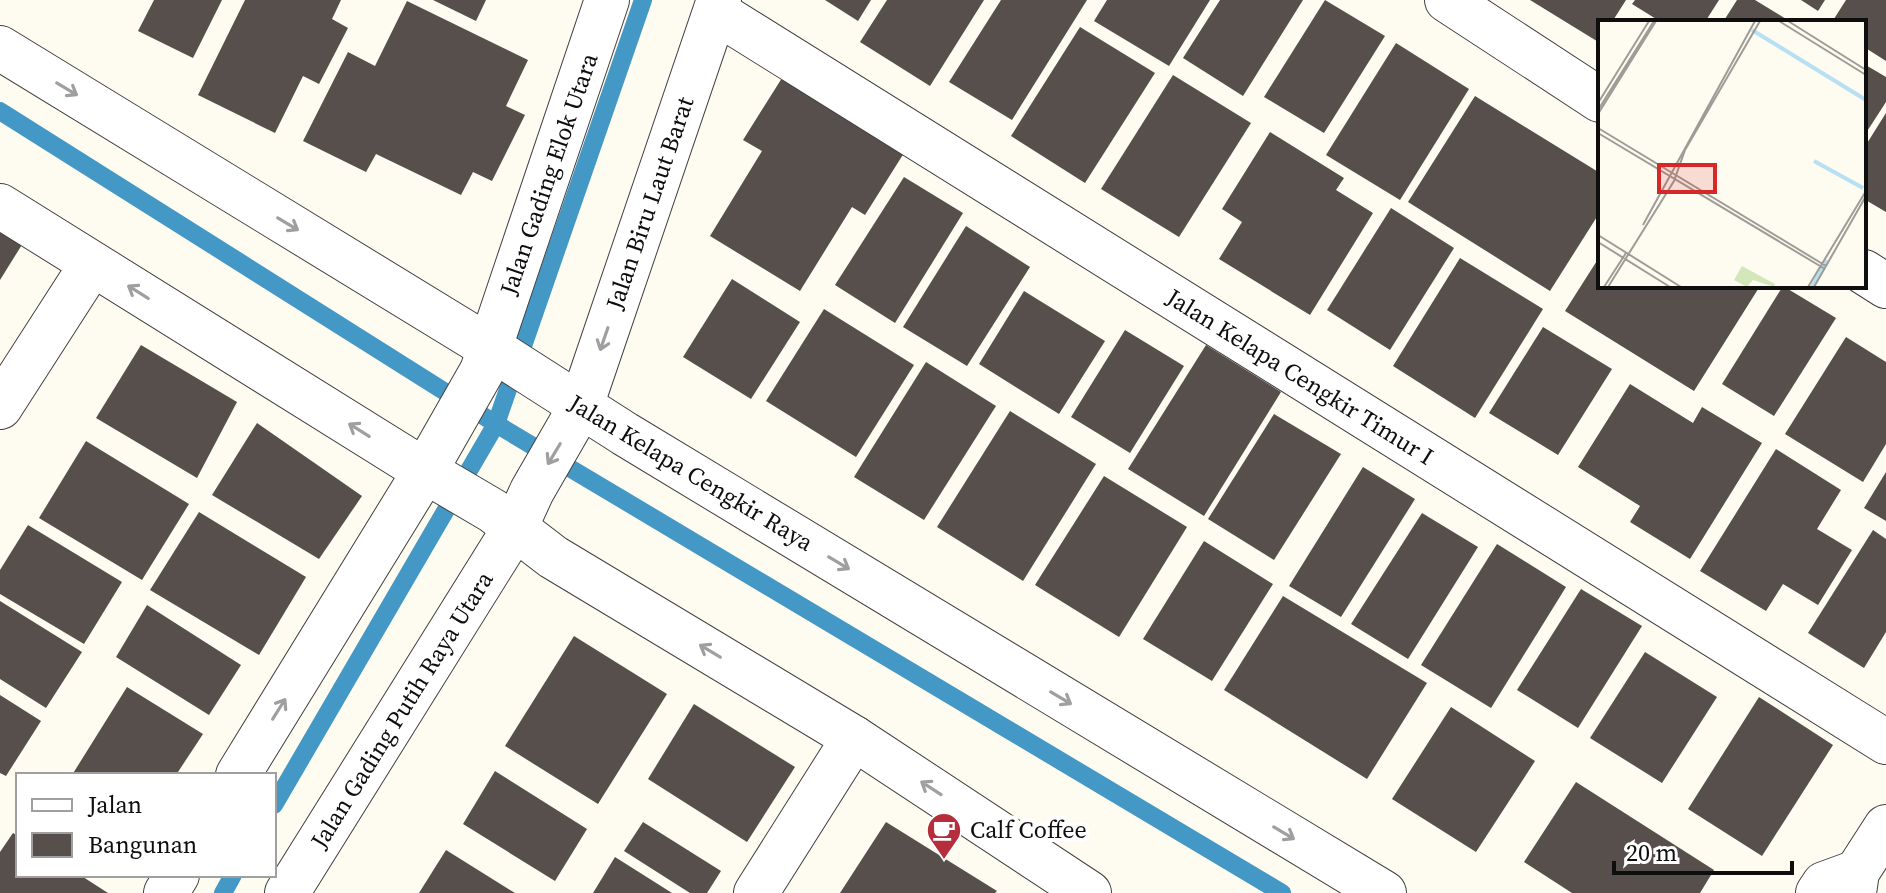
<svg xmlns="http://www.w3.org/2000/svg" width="1886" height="893" viewBox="0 0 1886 893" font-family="'Source Serif 4',serif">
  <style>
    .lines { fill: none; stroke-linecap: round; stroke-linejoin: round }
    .stream { stroke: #4398c6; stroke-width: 18 }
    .building { fill: #564f4b }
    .minor-casing { stroke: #414141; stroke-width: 46 }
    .minor { stroke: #fff; stroke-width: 44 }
    .oneway { stroke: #9f9f9f }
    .labels { text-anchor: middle; stroke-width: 8; stroke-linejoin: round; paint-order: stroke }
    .street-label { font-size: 24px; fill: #0e0e0e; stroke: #fff }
    .poi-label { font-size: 24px; fill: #0e0e0e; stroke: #fff; text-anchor: start }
    .inset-river { fill: none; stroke: #b7e0f3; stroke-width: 4 }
    .inset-road { fill: none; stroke: #9e9c96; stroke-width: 2 }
    .view { fill: #d62828; fill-opacity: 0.15; stroke: #d62828; stroke-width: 4 }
    .inset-edge { fill: none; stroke: #0e0e0e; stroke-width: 4 }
  </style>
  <rect width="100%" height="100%" fill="#fefbf0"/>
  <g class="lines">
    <g class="stream">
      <polyline points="0,111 496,424 1282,893"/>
      <polyline points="274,805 496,424 643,0"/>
      <polyline points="223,893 233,875"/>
    </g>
  </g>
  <g class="building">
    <polygon points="154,0 222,0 193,58 138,31"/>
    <polygon points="245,0 341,0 332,19 348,28 319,84 303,76 275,133 198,95"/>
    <polygon points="433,0 486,0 476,21"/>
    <polygon points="825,0 871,0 858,21"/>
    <polygon points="887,0 984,0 930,86 860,42"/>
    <polygon points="1001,0 1087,0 1012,120 949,82"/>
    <polygon points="1107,0 1210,0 1169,66 1094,21"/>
    <polygon points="1220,0 1303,0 1243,96 1183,58"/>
    <polygon points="1325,0 1385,36 1324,133 1264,97"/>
    <polygon points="1530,0 1626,0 1612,22 1600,22 1600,43"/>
    <polygon points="1635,0 1719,0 1705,22 1661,22 1632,4"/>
    <polygon points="1737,0 1755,0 1791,22 1723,22"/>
    <polygon points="1801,0 1825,0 1818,11"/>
    <polygon points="1846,0 1886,0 1886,61 1864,47 1864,22 1832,22"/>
    <polygon points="407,1 528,60 506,106 525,115 492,181 473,172 461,195 376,154 366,172 303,141 348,52 375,66"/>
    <polygon points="1080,27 1155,73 1085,183 1011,136"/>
    <polygon points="1396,43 1469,89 1400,200 1326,155"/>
    <polygon points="1864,64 1886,77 1886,102 1864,136"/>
    <polygon points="1173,75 1251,123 1179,237 1101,189"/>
    <polygon points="782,78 904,153 865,215 852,207 800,291 710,236 762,151 743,140"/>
    <polygon points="1475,96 1600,173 1600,212 1550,291 1408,202"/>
    <polygon points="1886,113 1886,212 1864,199 1864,148"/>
    <polygon points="1270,132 1344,178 1336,190 1373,213 1310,315 1219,259 1242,222 1222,209"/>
    <polygon points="904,177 963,213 895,323 835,285"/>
    <polygon points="1391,208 1454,248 1390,350 1327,310"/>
    <polygon points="0,218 28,235 0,280"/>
    <polygon points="966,226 1030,267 967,366 903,327"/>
    <polygon points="1600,256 1600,286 1760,286 1694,391 1565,311"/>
    <polygon points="1460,258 1543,309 1475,418 1393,366"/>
    <polygon points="732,279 800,322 751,399 683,357"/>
    <polygon points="1783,286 1836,318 1774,416 1722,384"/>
    <polygon points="1024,291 1105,341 1059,414 979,364"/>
    <polygon points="824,309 914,365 856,457 766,401"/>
    <polygon points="1543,327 1612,369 1558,455 1489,413"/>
    <polygon points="1125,330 1184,366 1130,453 1071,417"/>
    <polygon points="1846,337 1886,362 1886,444 1863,482 1785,434"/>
    <polygon points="141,345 237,402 197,478 96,418"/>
    <polygon points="1206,345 1281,392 1204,516 1128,469"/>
    <polygon points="926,362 996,406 924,520 854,477"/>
    <polygon points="1630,384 1693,423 1702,407 1762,443 1690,559 1630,522 1640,506 1578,467"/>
    <polygon points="1010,411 1096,464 1023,581 937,527"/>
    <polygon points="1274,414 1341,454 1274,560 1208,519"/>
    <polygon points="257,423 362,496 319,559 212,495"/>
    <polygon points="86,441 189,504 142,580 39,518"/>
    <polygon points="1776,449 1841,490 1817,529 1852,550 1818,605 1783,584 1766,611 1700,571"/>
    <polygon points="1363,467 1415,499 1341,617 1289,586"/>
    <polygon points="1886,472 1886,521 1864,508"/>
    <polygon points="1104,476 1187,527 1119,637 1035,585"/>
    <polygon points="199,512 306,577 259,655 150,590"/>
    <polygon points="1422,513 1478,547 1408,659 1351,624"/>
    <polygon points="28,525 122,582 84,644 0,594 0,570"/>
    <polygon points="1873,530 1886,539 1886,632 1864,668 1808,633"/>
    <polygon points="1204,541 1273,584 1212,681 1143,639"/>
    <polygon points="1497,544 1566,587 1491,708 1421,665"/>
    <polygon points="1581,589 1642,626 1578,728 1517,690"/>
    <polygon points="1283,596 1427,683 1367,779 1224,690"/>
    <polygon points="0,601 82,652 46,708 0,679"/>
    <polygon points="147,605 241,665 209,715 116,657"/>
    <polygon points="574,636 667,694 598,804 505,746"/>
    <polygon points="1645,652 1717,697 1662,783 1590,738"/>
    <polygon points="127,687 203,734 176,775 72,775"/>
    <polygon points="0,695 41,721 6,776 0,773"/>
    <polygon points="1759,697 1833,745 1762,856 1688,809"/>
    <polygon points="694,704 795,767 747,842 648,779"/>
    <polygon points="1451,707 1535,761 1476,852 1392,799"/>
    <polygon points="495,771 587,829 555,881 463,824"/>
    <polygon points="1576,782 1714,870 1700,893 1572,893 1524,862"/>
    <polygon points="643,822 721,871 707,893 690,893 624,851"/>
    <polygon points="886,822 997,891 995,893 840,893"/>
    <polygon points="13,833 18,836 18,875 80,875 108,893 0,893 0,852"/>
    <polygon points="446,850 515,893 419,893"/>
    <polygon points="615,857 672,893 593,893"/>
  </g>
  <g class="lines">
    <g class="minor-casing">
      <g id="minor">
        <polyline points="1447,0 1600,100"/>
        <polyline points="716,12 1886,742"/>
        <polyline points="0,48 497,352 625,434 1384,893"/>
        <polyline points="0,206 425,471 493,511 553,557 854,738 1089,893"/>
        <polyline points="1864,272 1886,286"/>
        <polyline points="0,407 92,264"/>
        <polyline points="238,775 425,471 482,371 607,0"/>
        <polyline points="166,893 177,875"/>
        <polyline points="287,893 516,526 532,491 581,406 719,0"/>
        <polyline points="756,893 854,738"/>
        <polyline points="1818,893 1824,884 1857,872"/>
        <polyline points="1854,893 1857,872 1886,827"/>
      </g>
    </g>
    <use href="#minor" class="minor"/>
  </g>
  <defs><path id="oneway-shaft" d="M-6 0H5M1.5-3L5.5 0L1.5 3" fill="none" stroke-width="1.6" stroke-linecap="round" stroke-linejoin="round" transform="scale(2)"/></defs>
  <g class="oneway">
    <use href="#oneway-shaft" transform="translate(67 89) rotate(31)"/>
    <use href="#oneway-shaft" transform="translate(288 224) rotate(31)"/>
    <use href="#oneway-shaft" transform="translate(138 292) rotate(-148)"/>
    <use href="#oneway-shaft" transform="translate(604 339) rotate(109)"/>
    <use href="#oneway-shaft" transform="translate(359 430) rotate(-148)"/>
    <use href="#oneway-shaft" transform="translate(554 454) rotate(121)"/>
    <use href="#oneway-shaft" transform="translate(839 563) rotate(31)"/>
    <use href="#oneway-shaft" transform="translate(710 651) rotate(-149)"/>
    <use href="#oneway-shaft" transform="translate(1061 698) rotate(31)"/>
    <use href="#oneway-shaft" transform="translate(279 709) rotate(-58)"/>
    <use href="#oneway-shaft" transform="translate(931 788) rotate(-147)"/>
    <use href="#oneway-shaft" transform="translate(1284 833) rotate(31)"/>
  </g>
  <defs>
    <g id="cafe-pin" transform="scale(1.8)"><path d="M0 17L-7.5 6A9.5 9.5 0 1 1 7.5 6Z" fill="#b62e3c" stroke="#fff"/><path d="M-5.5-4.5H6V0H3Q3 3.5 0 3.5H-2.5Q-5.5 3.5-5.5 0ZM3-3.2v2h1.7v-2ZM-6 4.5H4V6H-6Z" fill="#fff"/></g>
  </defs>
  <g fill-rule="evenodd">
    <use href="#cafe-pin" x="944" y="830"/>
  </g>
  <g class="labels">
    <g class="street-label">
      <text transform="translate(549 174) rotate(-71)" y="8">Jalan Gading Elok Utara</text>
      <text transform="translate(650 203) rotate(-71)" y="8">Jalan Biru Laut Barat</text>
      <text transform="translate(1300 377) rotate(32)" y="8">Jalan Kelapa Cengkir Timur I</text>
      <text transform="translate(691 473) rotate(31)" y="8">Jalan Kelapa Cengkir Raya</text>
      <text transform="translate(402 710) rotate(-58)" y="8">Jalan Gading Putih Raya Utara</text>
    </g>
    <g class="poi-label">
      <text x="970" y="838">Calf Coffee</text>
    </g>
  </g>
  <g transform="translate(1598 20)">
    <rect width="268" height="268" fill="#fefbf0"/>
    <path d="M144,246L177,264L176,267L155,260L149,267L136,260Z" fill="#d4e7bb"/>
    <path class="inset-river" d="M154,10L268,80M216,141L265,168M214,267L229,240"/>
    <path class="inset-road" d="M181,1L268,55M190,1L268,50M0,83L51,1M0,90L56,1M0,94L58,1M0,108L228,246M0,113L227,249M45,205L157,1M0,215L83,267M0,222L72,267M6,267L28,233M10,267L76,161L87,130L162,1M210,267L268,171M216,267L268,176"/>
    <path class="view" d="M61,145H117V172H61Z"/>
    <rect width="268" height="268" class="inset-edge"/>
  </g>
  <rect x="16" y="773" width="260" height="104" fill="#ffffff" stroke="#9f9f9f" stroke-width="2"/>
  <rect x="32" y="799" width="40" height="12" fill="#ffffff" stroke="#9f9f9f" stroke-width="2"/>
  <text x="88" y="813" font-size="24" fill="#0e0e0e">Jalan</text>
  <rect x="32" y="833" width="40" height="24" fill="#564f4b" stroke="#9f9f9f" stroke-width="2"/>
  <text x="88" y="853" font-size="24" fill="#0e0e0e">Bangunan</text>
  <path d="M1614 861v12h178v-12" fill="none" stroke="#0e0e0e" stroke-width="4"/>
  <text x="1626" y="861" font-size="24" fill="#0e0e0e" stroke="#ffffff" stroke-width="6" paint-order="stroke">20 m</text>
</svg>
